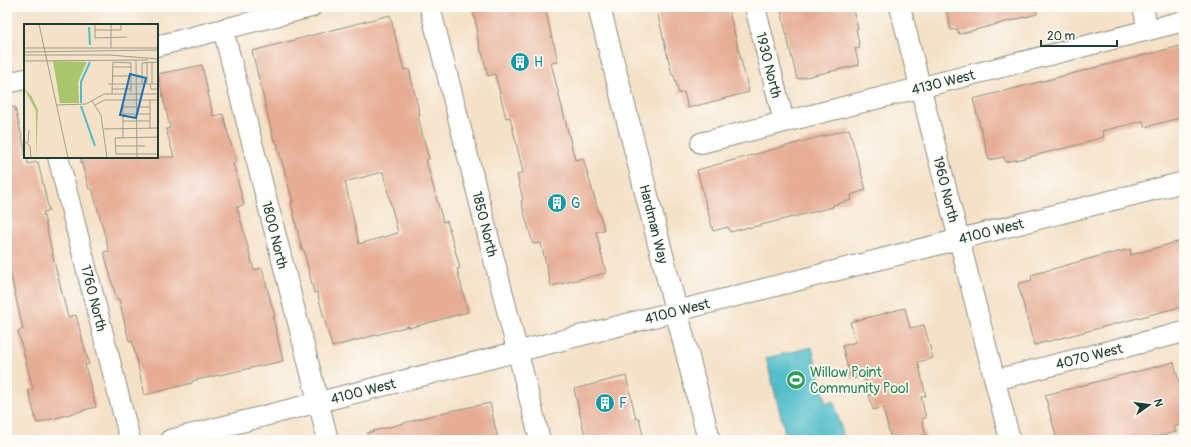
<svg xmlns="http://www.w3.org/2000/svg" width="1191" height="447" viewBox="0 0 1191 447" font-family="Pangolin,sans-serif">
  <style>
    .water { fill: #4fbcc9; stroke: #377c7e }
    .building { fill: #e7ad94; fill-rule: evenodd }
    .lines { fill: none; stroke-linecap: round; stroke-linejoin: round }
    .street-casing { stroke: #8a8f7e; stroke-width: 22 }
    .secondary-casing { stroke: #8a8f7e; stroke-width: 24 }
    .street { stroke: #fff; stroke-width: 20 }
    .secondary { stroke: #fff; stroke-width: 22 }
    .labels { text-anchor: middle; stroke-width: 3.5; stroke-linejoin: round; paint-order: stroke }
    .culture-label { font-size: 14px; fill: #0d838f; stroke: #fdfcf7; text-anchor: start }
    .street-label { font-size: 14px; fill: #1f3d34; stroke: #fdfcf7 }
    .leisure-label { font-size: 14px; fill: #27864d; stroke: #fdfcf7; text-anchor: start }
    .inset-river { fill: none; stroke: #4fbcc9; stroke-width: 2 }
    .inset-road { fill: none; stroke: #9f9f8c; stroke-width: 1 }
    .view { fill: #1f6fb2; fill-opacity: 0.15; stroke: #1f6fb2; stroke-width: 2 }
    .inset-edge { fill: none; stroke: #1f3d34; stroke-width: 2 }
  </style>
  <rect width="100%" height="100%" fill="#fdfcf7"/>
  <filter id="ink" filterUnits="userSpaceOnUse"><feTurbulence type="fractalNoise" baseFrequency=".025" numOctaves="2"/><feDisplacementMap in="SourceGraphic" scale="8" xChannelSelector="R" yChannelSelector="G"/><feConvolveMatrix kernelMatrix="1 2 1 2 8 2 1 2 1" color-interpolation-filters="sRGB"/></filter>
  <filter id="wash" filterUnits="userSpaceOnUse"><feTurbulence type="fractalNoise" baseFrequency=".012" numOctaves="4" result="noise"/><feDisplacementMap in="SourceGraphic" scale="16" xChannelSelector="R" yChannelSelector="G"/><feGaussianBlur stdDeviation="0.9" result="paint"/><feColorMatrix in="noise" values="0 0 0 0 0 0 0 0 0 0 0 0 0 0 0 0 0 1.4 0 .05"/><feComposite in="paint" operator="in"/></filter>
  <g filter="url(#wash)">
    <rect width="100%" height="100%" fill="#f5e1c7"/>
    <polygon class="water" points="812,347 826,403 834,401 843,435 824,440 787,440 766,358"/>
    <g id="blocks">
      <g class="building">
        <polygon points="472,7 545,7 553,43 554,43 558,62 551,63 575,160 583,158 604,230 596,232 606,273 551,286 541,243 533,244 521,201 523,200 517,175 523,172 510,117 506,118 495,74 488,76 482,52 481,52 476,32 478,32"/>
        <polygon points="656,7 728,7 749,92 688,108 684,92 679,94 674,75 672,75"/>
        <polygon points="780,7 852,7 858,28 856,29 860,48 855,49 859,65 797,79"/>
        <polygon points="946,7 1036,7 1037,14 959,34 957,29 951,30"/>
        <path d="M390,15L404,70L409,69L420,116L418,117L429,159L426,160L443,222L447,221L460,268L457,269L468,312L409,328V326L332,347L317,292L314,293L304,250H302L291,202H293L276,140L274,141L252,51ZM383,172L398,233L359,244L345,182Z"/>
        <polygon points="1184,45 1184,117 1145,127 1143,121 1102,131 1104,137 1085,142 1085,143 1025,158 1005,162 1004,157 989,160 973,99"/>
        <polygon points="202,65 213,116 223,114 236,162 233,163 244,205 237,207 254,270 262,268 275,317 273,317 283,361 192,381 192,383 145,395 132,341 129,341 119,299 117,300 104,252 109,251 92,188 89,189 80,157 174,157 166,129 170,128 158,74"/>
        <polygon points="15,107 25,150 25,157 27,157 28,164 38,162 49,211 43,212 55,265 68,317 76,315 89,364 85,365 96,407 37,423 28,390 33,389 18,331 23,329 7,258 7,108"/>
        <polygon points="849,129 866,190 851,195 852,200 833,205 833,207 749,228 749,227 730,232 728,227 713,231 697,170"/>
        <polygon points="1184,240 1184,306 1034,345 1018,284 1032,280 1031,275 1110,253 1110,254 1130,249 1131,255"/>
        <polygon points="905,308 910,328 924,325 933,358 918,362 926,396 921,397 926,418 922,419 927,440 891,440 883,407 873,410 864,376 851,379 842,346 856,342 850,322"/>
        <polygon points="1174,362 1184,402 1184,424 1174,427 1176,432 1146,440 1057,440 1045,395"/>
        <polygon points="626,376 636,419 639,418 644,440 586,440 574,389"/>
        <polygon points="490,403 498,440 368,440 367,433 445,412"/>
      </g>
    </g>
  </g>
  <g filter="url(#ink)">
    <use href="#blocks" fill-opacity="0" stroke="#8a8f7e" stroke-width="1"/>
    <g class="lines">
      <g class="street-casing">
        <g id="street">
          <polyline points="430,7 540,440"/>
          <polyline points="755,7 784,122"/>
          <polyline points="900,7 1010,440"/>
          <polyline points="1143,7 1148,30"/>
          <polyline points="223,29 328,440"/>
          <polyline points="157,46 311,7"/>
          <polyline points="7,83 25,79"/>
          <polyline points="701,143 1184,21"/>
          <polyline points="58,157 130,440"/>
          <polyline points="995,380 1184,332"/>
          <polyline points="170,440 1184,182"/>
        </g>
      </g>
      <g class="secondary-casing">
        <polyline id="secondary" points="599,7 709,440"/>
      </g>
      <use href="#street" class="street"/>
      <use href="#secondary" class="secondary"/>
    </g>
  </g>
  <defs>
    <g id="building-disc" transform="scale(1)"><circle r="9.5" fill="#0f9aa8" stroke="#fdfcf7"/><path d="M-4-6H4V6H1V3H-1V6H-4ZM-2.5-4.3h1.7v1.8h-1.7ZM.8-4.3h1.7v1.8H.8ZM-2.5-1h1.7V.8h-1.7ZM.8-1h1.7V.8H.8Z" fill="#fff"/></g>
    <g id="stadium-disc" transform="scale(1)"><circle r="9.5" fill="#2e9e5b" stroke="#fdfcf7"/><path d="M0-5a6.5 5 0 1 0 0 10a6.5 5 0 1 0 0-10ZM-3.5-1.8h7v3.6h-7Z" fill="#fff"/></g>
  </defs>
  <g fill-rule="evenodd">
    <use href="#building-disc" x="520" y="62"/>
    <use href="#building-disc" x="557" y="203"/>
    <use href="#stadium-disc" x="796" y="380"/>
    <use href="#building-disc" x="605" y="403"/>
  </g>
  <g class="labels">
    <g class="culture-label">
      <text x="534" y="67">H</text>
      <text x="571" y="208">G</text>
      <text x="619" y="408">F</text>
    </g>
    <g class="street-label">
      <text transform="translate(769 65) rotate(76)" y="5">1930 North</text>
      <text transform="translate(943 82) rotate(-14)" y="5">4130 West</text>
      <text transform="translate(946 189) rotate(76)" y="5">1960 North</text>
      <text transform="translate(485 224) rotate(76)" y="5">1850 North</text>
      <text transform="translate(654 224) rotate(76)" y="5">Hardman Way</text>
      <text transform="translate(991 231) rotate(-14)" y="5">4100 West</text>
      <text transform="translate(275 235) rotate(76)" y="5">1800 North</text>
      <text transform="translate(94 298) rotate(76)" y="5">1760 North</text>
      <text transform="translate(677 311) rotate(-14)" y="5">4100 West</text>
      <text transform="translate(1089 356) rotate(-14)" y="5">4070 West</text>
      <text transform="translate(363 391) rotate(-14)" y="5">4100 West</text>
    </g>
    <g class="leisure-label">
      <text x="810" y="377">Willow Point<tspan x="810" dy="16">Community Pool</tspan></text>
    </g>
  </g>
  <g transform="translate(24 24)">
    <rect width="134" height="134" fill="#f5e1c7"/>
    <path d="M29,37L63,38L54,58L55,79H36ZM0,64L8,73L14,86L12,134V87Z" fill="#a9c66d"/>
    <path class="inset-river" d="M65,3L66,21M57,79V58L66,38M57,82L71,122"/>
    <path class="inset-road" d="M15,0L44,134M58,0H97V6H71M71,1V14L103,13M87,1V24M0,24H134M0,28L134,26M0,31H86L134,35M112,36L113,134M0,37L124,36M123,38V60M128,38V60M88,43H107M88,52H107M84,60H134M118,60V39L134,38M126,60L127,65H134M88,65H107M88,70L89,38L107,39V68M99,76V114M126,76V105M68,77L77,91L83,134M33,81L62,80L80,70H134M71,81L81,76H134M99,83H126M99,90H126M99,97H126M80,105L134,104M134,113L91,114L92,130H134M0,117L6,122L7,134M4,119L5,106M91,122H121"/>
    <path class="view" d="M106,50L122,54L112,94L96,91Z"/>
    <rect width="134" height="134" class="inset-edge"/>
  </g>
  <rect width="1191" height="447" fill="none" stroke="#fdfcf7" stroke-width="24"/>
  <g transform="translate(1149 405) rotate(76)" stroke="#fdfcf7" stroke-width="3" paint-order="stroke">
  <path d="M0-3L7 15L0 10L-7 15Z" fill="#1f3d34"/>
  <text y="-6" font-size="11" font-weight="bold" text-anchor="middle" fill="#1f3d34">N</text>
  </g>
  <path d="M1041 40v6h76v-6" fill="none" stroke="#1f3d34" stroke-width="2"/>
  <text x="1047" y="40" font-size="12" fill="#1f3d34" stroke="#fdfcf7" stroke-width="3" paint-order="stroke">20 m</text>
</svg>
